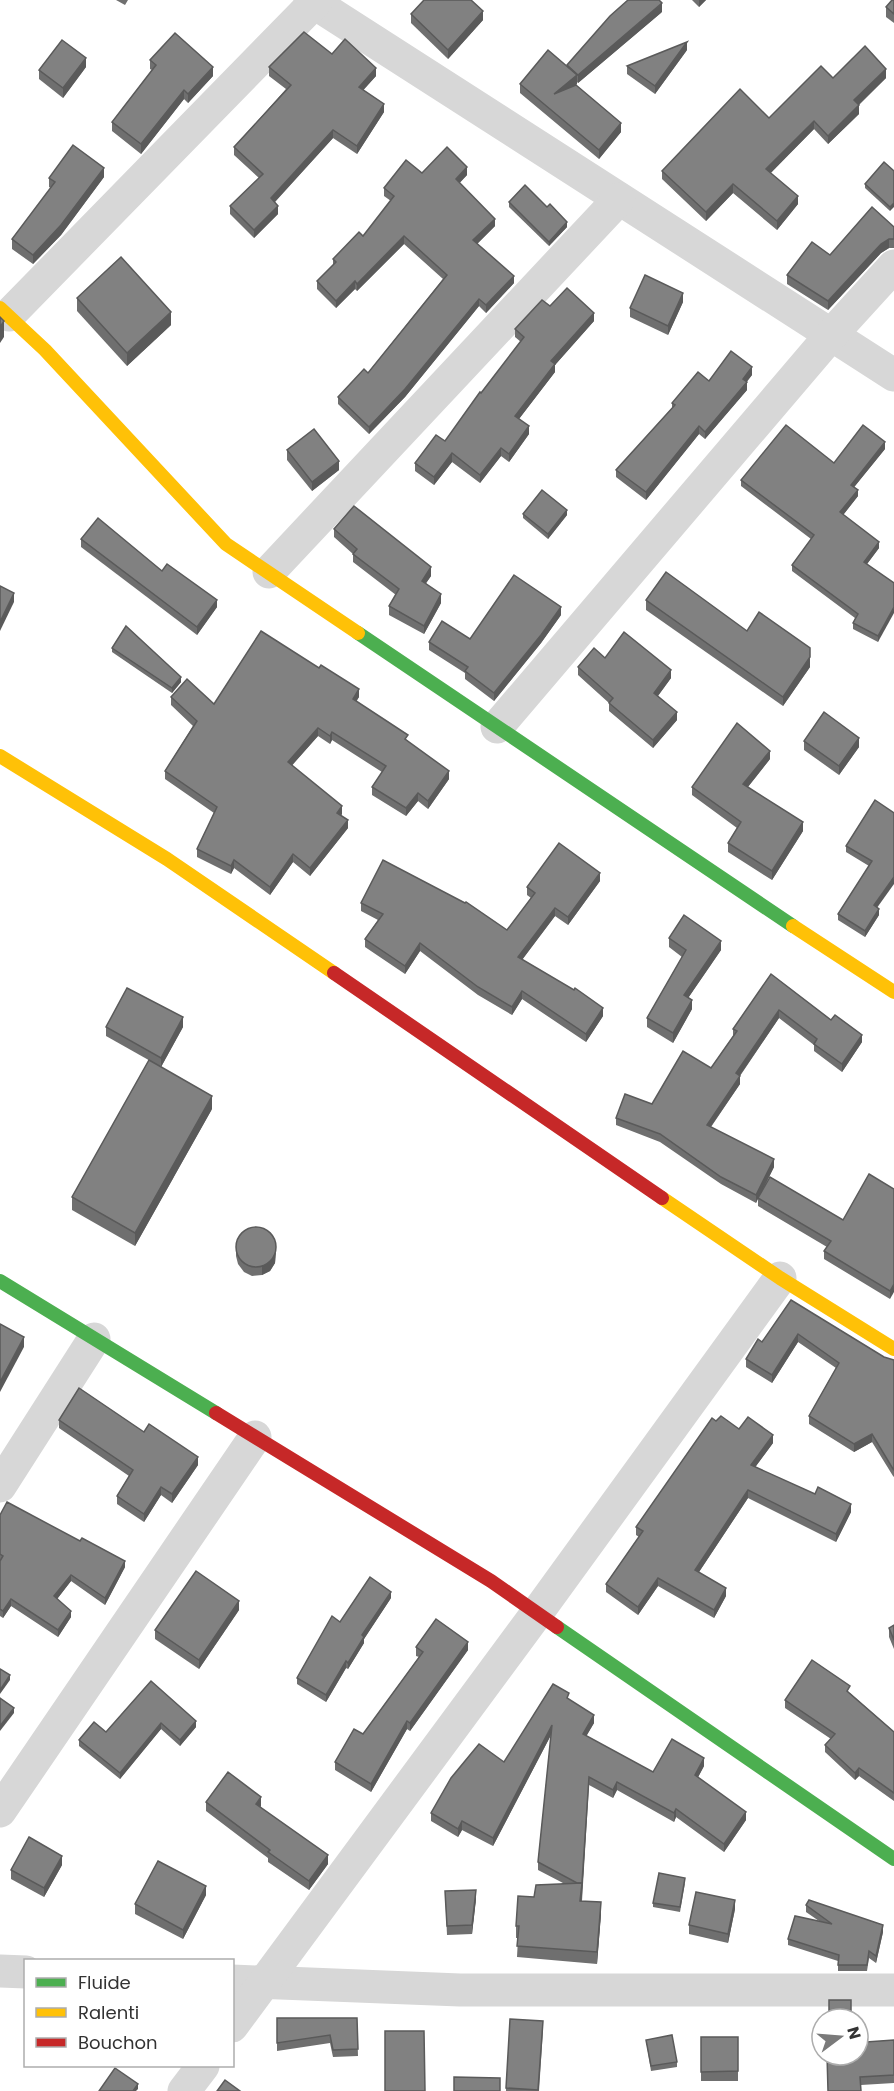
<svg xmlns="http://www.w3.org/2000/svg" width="894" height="2091" viewBox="0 0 894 2091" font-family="Poppins,sans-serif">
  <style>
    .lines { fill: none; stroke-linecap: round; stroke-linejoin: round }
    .street { stroke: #d7d7d7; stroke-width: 33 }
    .fast { stroke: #4caf50; stroke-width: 14 }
    .slow { stroke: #ffc107; stroke-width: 14 }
    .jam { stroke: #c62828; stroke-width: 14 }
    .wall { fill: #6f6f6f }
    .shaded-wall { fill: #5a5a5a }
    .building { fill: #818181; stroke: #5a5a5a; stroke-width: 1.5 }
  </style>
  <rect width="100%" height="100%" fill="#fff"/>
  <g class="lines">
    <g class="street">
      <polyline points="310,0 894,375"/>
      <polyline points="9,315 317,0"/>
      <polyline points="269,572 619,199"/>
      <polyline points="497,727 831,335 894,266"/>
      <polyline points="0,1486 94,1339"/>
      <polyline points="0,1811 255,1437"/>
      <polyline points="0,1971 26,1972"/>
      <polyline points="232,1981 460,1990 894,1990"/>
      <polyline points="232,2026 537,1613 780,1278"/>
      <polyline points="184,2091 203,2066"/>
    </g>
    <g class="fast">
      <polyline points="358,633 793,926"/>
      <polyline points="0,1281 216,1413"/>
      <polyline points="557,1627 894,1859"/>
    </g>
    <g class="slow">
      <polyline points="0,308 45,350 226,544 358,633"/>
      <polyline points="0,756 167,859 334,973"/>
      <polyline points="793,926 894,992"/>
      <polyline points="662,1198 780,1278 894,1349"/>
    </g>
    <g class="jam">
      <polyline points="334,973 662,1198"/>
      <polyline points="216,1413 491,1581 557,1627"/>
    </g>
  </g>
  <g class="wall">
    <polygon points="116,0 128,0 125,5"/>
    <polygon points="692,0 706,0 699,7"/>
    <polygon points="894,0 894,23 886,17 886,7"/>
    <polygon points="662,12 578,83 577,82 577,84 574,86 621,132 599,159 520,93 520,84 567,67 567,65"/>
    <polygon points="411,14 483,20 448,59 411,23"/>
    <polygon points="687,50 655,94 627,74 627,66"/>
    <polygon points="332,54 376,76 363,90 384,112 357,154 333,138 275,202 278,214 254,238 230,214 230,206 259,178 234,155 234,147 286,89 269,76 269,67"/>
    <polygon points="150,60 213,76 188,103 184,99 141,154 112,131 112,122 152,70 150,69"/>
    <polygon points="86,67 63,98 39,79 39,70"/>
    <polygon points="833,78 886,78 859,105 859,114 828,144 814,129 770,173 798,204 777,230 733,193 706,221 662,179 662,171 769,118"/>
    <polygon points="894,171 890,211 865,188 865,184"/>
    <polygon points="422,173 467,175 459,183 495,226 477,244 514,283 486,313 479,306 405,397 369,434 338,404 338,397 368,373 443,279 404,244 357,291 355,289 336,308 317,289 317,281 333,266 333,259 363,236 391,201 384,196 384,188"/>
    <polygon points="104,177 61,235 33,264 12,249 12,239 51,188 49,187 49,178"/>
    <polygon points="509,202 567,227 549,246 509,207"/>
    <polygon points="894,227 894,248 889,248 881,253 828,310 787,284 787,275"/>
    <polygon points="77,298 171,325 127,366 77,311"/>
    <polygon points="683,302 668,335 630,317 630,308"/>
    <polygon points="550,306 594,321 555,365 555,372 519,419 529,434 509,462 501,456 480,483 452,462 434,485 415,471 415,463 445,441 481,393 521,342 515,337 515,329"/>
    <polygon points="752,375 746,382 747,390 705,439 699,434 646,500 616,477 616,470 672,408 672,403 709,381"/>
    <polygon points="885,449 854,487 858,496 843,515 879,548 867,564 894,583 878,642 853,629 853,623 855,618 792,571 792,565 811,539 741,486 741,480 834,463"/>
    <polygon points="287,450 339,470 312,491 287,460"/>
    <polygon points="523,514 567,515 548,539 523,518"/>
    <polygon points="334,529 431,576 426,583 441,603 424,634 389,615 389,606 396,595 353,562 353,554 334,537"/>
    <polygon points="81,539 162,571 217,607 197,635 81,547"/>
    <polygon points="646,600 747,631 810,667 783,706 646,610"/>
    <polygon points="561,615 541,643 494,701 465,679 465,673 429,650 429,642 470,639"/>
    <polygon points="112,648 181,682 172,693 112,652"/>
    <polygon points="605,658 671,678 658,696 677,720 653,748 609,711 609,703 578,675 578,667"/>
    <polygon points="171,697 214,704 359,697 356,701 408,741 449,779 428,809 418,801 406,816 372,795 372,787 382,772 332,740 330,744 318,736 292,765 342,814 341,815 348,828 310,876 293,862 270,895 234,868 231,874 197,857 197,849 214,813 165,779 165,771 193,726 171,705"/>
    <polygon points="804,741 859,747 839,775 804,750"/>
    <polygon points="770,759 748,787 803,831 772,880 728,852 728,843 737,828 692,795 692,787"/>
    <polygon points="875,800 877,907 879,915 865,937 838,920 838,914 869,866 846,852 846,846"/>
    <polygon points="600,881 568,925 555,916 522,960 603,1016 586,1042 522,999 512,1015 478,995 420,951 405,974 365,947 365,939 378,920 361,911 361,903 507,930 531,898 527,895 527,887"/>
    <polygon points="669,938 721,950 688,998 692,1009 673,1043 647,1027 647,1018 682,957 669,947"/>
    <polygon points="771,974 831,1020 862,1042 842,1072 814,1051 814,1045 779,1018 740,1076 740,1084 711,1127 774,1167 762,1191 843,1220 894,1189 890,1299 824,1259 824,1251 827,1247 758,1206 758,1198 756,1203 721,1184 660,1142 616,1125 616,1118 652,1104 711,1068 733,1036 733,1029"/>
    <polygon points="106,1027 183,1027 161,1067 106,1036"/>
    <polygon points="212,1109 135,1246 72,1210 72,1197"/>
    <polygon points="236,1247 276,1253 275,1263 270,1271 262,1275 252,1276 244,1272 238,1264 236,1256"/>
    <polygon points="791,1300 884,1357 894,1360 894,1477 893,1476 872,1442 854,1452 809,1424 809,1416 836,1368 798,1342 772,1383 746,1367 746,1359 762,1342"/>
    <polygon points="59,1420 144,1432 198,1465 172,1503 161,1495 144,1522 117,1504 117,1496 129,1476 59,1428"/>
    <polygon points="739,1429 773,1443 755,1467 851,1512 836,1542 748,1498 699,1572 726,1596 714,1618 658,1586 638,1615 606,1592 606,1584 639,1537 636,1535 636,1527"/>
    <polygon points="0,1515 125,1567 105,1605 71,1581 57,1599 71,1617 58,1637 11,1606 3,1618 0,1616"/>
    <polygon points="391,1598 364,1639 364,1643 348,1669 346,1668 326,1702 297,1684 297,1678 340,1622"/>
    <polygon points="239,1610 199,1669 155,1639 155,1630"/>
    <polygon points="894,1625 894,1649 889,1637 889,1628"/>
    <polygon points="416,1647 468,1650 410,1731 407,1729 371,1792 335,1770 335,1762 363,1734 419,1657 416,1656"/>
    <polygon points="151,1681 196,1727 180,1746 161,1729 120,1779 79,1746 79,1740 106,1732"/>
    <polygon points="850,1693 894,1732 894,1801 859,1776 855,1780 825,1752 825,1745 831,1739 785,1708 785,1700"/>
    <polygon points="569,1699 594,1723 586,1736 653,1772 704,1766 698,1777 746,1820 724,1852 676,1817 674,1822 617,1790 613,1798 589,1785 582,1901 601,1914 597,1964 517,1957 518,1938 516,1938 516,1926 534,1897 563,1883 538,1870 538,1862 551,1735 493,1846 462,1830 458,1837 431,1821 431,1813 504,1762"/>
    <polygon points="206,1802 261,1806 260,1807 328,1864 309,1890 268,1862 268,1858 206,1811"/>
    <polygon points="62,1865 44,1897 11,1879 11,1870"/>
    <polygon points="685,1883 680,1912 653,1907 653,1903"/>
    <polygon points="445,1891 476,1899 472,1934 447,1935"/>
    <polygon points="206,1895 183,1939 135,1914 135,1904"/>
    <polygon points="806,1905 883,1932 876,1963 869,1958 867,1971 838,1971 838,1961 788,1945 788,1939 819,1921 806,1912"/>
    <polygon points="735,1909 728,1943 689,1934 689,1925"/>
    <polygon points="277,2018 357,2018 358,2056 333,2057 330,2043 277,2051"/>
    <polygon points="543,2030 539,2091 506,2091 506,2088"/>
    <rect x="701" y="2037" width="37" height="44"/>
    <polygon points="646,2040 677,2062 677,2067 651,2071"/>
    <polygon points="894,2040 894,2083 861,2085 828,2091 866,2042"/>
  </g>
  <g class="shaded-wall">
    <polygon points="699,0 706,0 699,7"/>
    <polygon points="662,3 662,12 578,83 578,75"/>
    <polygon points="483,11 483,20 448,59 448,50"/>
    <polygon points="687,42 687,50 655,94 655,86"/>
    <polygon points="86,58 86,67 63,98 63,88"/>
    <polygon points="213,67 213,76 188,103 188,94"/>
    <polygon points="376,68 376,76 359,95 359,87"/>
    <polygon points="886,69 886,78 854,109 854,100"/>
    <polygon points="577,75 577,84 554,104 554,94"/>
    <polygon points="184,90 184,99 141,154 141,144"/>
    <polygon points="384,104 384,112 357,154 357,146"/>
    <polygon points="859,105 859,114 828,144 828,136"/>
    <polygon points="814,121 814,129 766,178 766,169"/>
    <polygon points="621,123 621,132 599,159 599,150"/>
    <polygon points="333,130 333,138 271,206 271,198"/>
    <polygon points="467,167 467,175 456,187 456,179"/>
    <polygon points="104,168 104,177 61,235 33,264 33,255"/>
    <polygon points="733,184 733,193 706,221 706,212"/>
    <polygon points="798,196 798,204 777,230 777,221"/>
    <polygon points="894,203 894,207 890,211 890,207"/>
    <polygon points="278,206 278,214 254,238 254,230"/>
    <polygon points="495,219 495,226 473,248 473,240"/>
    <polygon points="567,222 567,227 549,246 549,242"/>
    <polygon points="404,236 404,244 357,291 357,284"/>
    <polygon points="889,239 889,248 881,253 828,310 828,301 881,244"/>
    <polygon points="514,276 514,283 486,313 486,305"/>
    <polygon points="355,281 355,289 336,308 336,301"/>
    <polygon points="683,293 683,302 668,335 668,326"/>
    <polygon points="479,299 479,306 405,397 369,434 369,427"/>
    <polygon points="171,312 171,325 127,366 127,353"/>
    <polygon points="594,313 594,321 555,365 555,372 515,424 515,416 551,361"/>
    <polygon points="4,321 4,337 0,343 0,327"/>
    <polygon points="752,367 752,375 743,387 743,379"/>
    <polygon points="747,382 747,390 705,439 705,432"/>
    <polygon points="529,426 529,434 509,462 509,454"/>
    <polygon points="699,426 699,434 646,500 646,492"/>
    <polygon points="885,442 885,449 851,491 851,485"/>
    <polygon points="501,448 501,456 480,483 480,475"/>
    <polygon points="452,453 452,462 434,485 434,477"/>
    <polygon points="339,461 339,470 312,491 312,482"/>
    <polygon points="858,490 858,496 840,519 840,512"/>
    <polygon points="567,510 567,515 548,539 548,534"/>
    <polygon points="879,542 879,548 864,568 864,562"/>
    <polygon points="431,567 431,576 422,589 422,581"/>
    <polygon points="14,593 14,602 0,631 0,622"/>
    <polygon points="441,594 441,603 424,634 424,626"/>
    <polygon points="217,600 217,607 197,635 197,627"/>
    <polygon points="561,607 561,615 541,643 494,701 494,693"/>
    <polygon points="894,607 894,613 878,642 878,636"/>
    <polygon points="810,657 810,667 783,706 783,697"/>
    <polygon points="671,670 671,678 654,701 654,693"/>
    <polygon points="181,677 181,682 172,693 172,688"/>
    <polygon points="359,689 359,697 353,707 353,699"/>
    <polygon points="677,712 677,720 653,748 653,740"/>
    <polygon points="318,728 318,736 288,770 288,762"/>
    <polygon points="332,732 332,740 330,744 330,736"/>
    <polygon points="859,738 859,747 839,775 839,766"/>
    <polygon points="770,751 770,759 743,793 743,784"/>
    <polygon points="449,771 449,779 428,809 428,801"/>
    <polygon points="418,793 418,801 406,816 406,808"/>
    <polygon points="342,806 342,814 337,821 337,813"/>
    <polygon points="348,820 348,828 310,876 310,868"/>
    <polygon points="803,822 803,831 772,880 772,871"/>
    <polygon points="293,854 293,862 270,895 270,887"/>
    <polygon points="234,860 234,868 231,874 231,866"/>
    <polygon points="600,873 600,881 568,925 568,917"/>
    <polygon points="894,877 894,884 874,912 874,905"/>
    <polygon points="555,908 555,916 518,965 518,957"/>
    <polygon points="879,909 879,915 865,937 865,931"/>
    <polygon points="721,941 721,950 684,1004 684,995"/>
    <polygon points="420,943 420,951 405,974 405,966"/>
    <polygon points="522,991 522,999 512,1015 512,1007"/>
    <polygon points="692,1000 692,1009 673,1043 673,1033"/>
    <polygon points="603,1008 603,1016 586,1042 586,1034"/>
    <polygon points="779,1010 779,1018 736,1081 736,1073"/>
    <polygon points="183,1017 183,1027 161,1067 161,1058"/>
    <polygon points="862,1035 862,1042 842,1072 842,1064"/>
    <polygon points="740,1076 740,1084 707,1132 707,1125"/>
    <polygon points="212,1096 212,1109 135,1246 135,1233"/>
    <polygon points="774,1159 774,1167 756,1203 756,1195"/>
    <polygon points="276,1244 275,1263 270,1271 262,1275 262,1266"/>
    <polygon points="894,1284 894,1292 890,1299 890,1291"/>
    <polygon points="798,1334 798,1342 772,1383 772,1375"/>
    <polygon points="24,1337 24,1347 0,1392 0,1382"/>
    <polygon points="872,1434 872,1442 854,1452 854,1444"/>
    <polygon points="773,1435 773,1443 751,1473 751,1465"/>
    <polygon points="198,1457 198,1465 172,1503 172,1494"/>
    <polygon points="161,1487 161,1495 144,1522 144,1514"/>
    <polygon points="748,1490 748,1498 695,1578 695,1570"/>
    <polygon points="851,1504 851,1512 836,1542 836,1534"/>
    <polygon points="125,1561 125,1567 105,1605 105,1598"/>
    <polygon points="71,1575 71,1581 54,1603 54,1596"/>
    <polygon points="658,1578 658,1586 638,1615 638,1607"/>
    <polygon points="726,1588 726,1596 714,1618 714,1610"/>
    <polygon points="391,1592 391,1598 364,1639 364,1643 348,1669 348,1663 362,1635"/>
    <polygon points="11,1599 11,1606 3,1618 3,1611"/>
    <polygon points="239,1601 239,1610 199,1669 199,1660"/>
    <polygon points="71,1611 71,1617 58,1637 58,1630"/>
    <polygon points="468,1642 468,1650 410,1731 410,1723"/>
    <polygon points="346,1661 346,1668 326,1702 326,1695"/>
    <polygon points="10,1675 10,1680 0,1694 0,1690"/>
    <polygon points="14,1708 14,1713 0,1731 0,1726"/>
    <polygon points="594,1715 594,1723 583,1742 583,1734"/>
    <polygon points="196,1721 196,1727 180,1746 180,1740"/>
    <polygon points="407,1721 407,1729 371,1792 371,1784"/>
    <polygon points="161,1723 161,1729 120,1779 120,1773"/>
    <polygon points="552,1725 552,1733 493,1846 493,1838"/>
    <polygon points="704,1758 704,1766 695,1783 695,1775"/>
    <polygon points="859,1768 859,1776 855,1780 855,1773"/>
    <polygon points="589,1777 582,1895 580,1913 580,1901"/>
    <polygon points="617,1782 617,1790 613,1798 613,1790"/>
    <polygon points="261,1797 261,1806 256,1813 256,1804"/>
    <polygon points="676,1809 676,1817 674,1822 674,1813"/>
    <polygon points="746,1812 746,1820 724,1852 724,1844"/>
    <polygon points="462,1821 462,1830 458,1837 458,1829"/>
    <polygon points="328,1855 328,1864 309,1890 309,1881"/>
    <polygon points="62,1856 62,1865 44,1897 44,1888"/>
    <polygon points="206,1886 206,1895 183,1939 183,1930"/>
    <polygon points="476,1890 476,1899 472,1934 472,1925"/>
    <polygon points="735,1900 735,1909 728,1943 728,1934"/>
    <polygon points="601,1902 601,1914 597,1964 597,1952"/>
    <polygon points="883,1925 883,1932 876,1963 876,1956"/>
    <polygon points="138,2084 138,2089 136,2091 133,2091"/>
  </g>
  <g class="building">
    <polygon points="424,0 471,0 483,11 448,50 411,14"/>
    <polygon points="628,0 659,0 662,3 578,75 567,65 610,16"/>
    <polygon points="892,0 894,0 894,14 886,7"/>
    <polygon points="304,32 332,54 345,39 376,68 359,87 384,104 357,146 333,130 271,198 278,206 254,230 230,206 263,174 234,147 291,85 269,67"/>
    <polygon points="175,33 213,67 188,94 184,90 141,144 112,122 156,65 150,60"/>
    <polygon points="62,40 86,58 63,88 39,70"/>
    <polygon points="687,42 655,86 627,66"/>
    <polygon points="865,46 886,69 854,100 859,105 828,136 814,121 766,169 798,196 777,221 733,184 706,212 662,171 740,89 769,118 821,66 833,78"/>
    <polygon points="548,50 577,75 554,94 576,85 621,123 599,150 520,84"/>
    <polygon points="73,145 104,168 61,225 33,255 12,239 55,182 49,178"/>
    <polygon points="447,147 467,167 456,179 495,219 473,240 514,276 486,305 479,299 405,389 369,427 338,397 364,369 368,373 447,275 404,236 357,284 355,281 336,301 317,281 336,262 333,259 359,232 363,236 394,196 384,188 406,160 422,173"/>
    <polygon points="884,162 894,171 894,203 890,207 865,184"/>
    <polygon points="525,185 547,207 550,204 567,222 549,242 509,202"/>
    <polygon points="872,207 894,227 894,239 889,239 881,244 828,301 787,275 812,242 830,255"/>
    <polygon points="121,257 171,312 127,353 77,298"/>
    <polygon points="645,275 683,293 668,326 630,308"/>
    <polygon points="567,288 594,313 551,361 555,364 515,416 529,426 509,454 501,448 480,475 452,453 434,477 415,463 436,435 445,441 480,392 481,393 524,337 515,329 542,300 550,306"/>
    <polygon points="0,317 4,321 0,327"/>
    <polygon points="731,351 752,367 743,379 747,382 705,432 699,426 646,492 616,470 675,405 672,403 698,372 709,381"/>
    <polygon points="786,425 834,463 863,425 885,442 851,485 858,490 840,512 879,542 864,562 894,583 894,607 878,636 853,623 858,614 792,565 814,535 741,480"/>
    <polygon points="314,429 339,461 312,482 287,450"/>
    <polygon points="542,490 567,510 548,534 523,514"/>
    <polygon points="354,506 431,567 422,581 441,594 424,626 389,606 399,589 353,554 357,549 334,529"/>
    <polygon points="98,518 162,571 167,564 217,600 197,627 81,539"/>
    <polygon points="666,572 747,631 759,612 810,648 810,657 783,697 646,600"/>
    <polygon points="514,575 561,607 541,635 494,693 465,671 468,667 429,642 442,621 470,639"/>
    <polygon points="0,586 14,593 0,622"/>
    <polygon points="126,626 181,677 172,688 112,648"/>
    <polygon points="261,631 319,668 321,665 359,689 353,699 408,735 405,739 449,771 428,801 418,793 406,808 372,787 386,766 332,732 330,736 318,728 288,762 342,806 337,813 348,820 310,868 293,854 270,887 234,860 231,866 197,849 217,807 165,771 197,721 171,697 187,679 214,704"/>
    <polygon points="624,632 671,670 654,693 677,712 653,740 609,703 613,698 578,667 594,648 605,658"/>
    <polygon points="824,712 859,738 839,766 804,741"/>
    <polygon points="737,723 770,751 743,784 803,822 772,871 728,843 741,822 692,787"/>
    <polygon points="875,800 894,813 894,877 874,905 879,909 865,931 838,914 872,861 846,846"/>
    <polygon points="559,843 600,873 568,917 555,908 518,957 574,990 575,988 603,1008 586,1034 522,991 512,1007 478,987 420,943 405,966 365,939 383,914 361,903 383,860 465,903 466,902 507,930 535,893 527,887"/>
    <polygon points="684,915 721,941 684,995 692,1000 673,1033 647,1018 686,950 669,938"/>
    <polygon points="771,974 831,1020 835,1015 862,1035 842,1064 814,1044 817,1039 779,1010 736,1073 740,1076 707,1125 774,1159 756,1195 721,1177 660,1134 616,1118 625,1094 652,1104 683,1051 711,1068 737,1031 733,1029"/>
    <polygon points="127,988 183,1017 161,1058 106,1027"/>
    <polygon points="149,1060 212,1096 135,1233 72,1197"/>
    <polygon points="869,1174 894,1189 894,1284 890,1291 824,1251 831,1241 758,1198 770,1177 843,1220"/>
    <circle cx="256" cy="1247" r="20"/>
    <polygon points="791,1300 884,1357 894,1360 894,1470 893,1469 872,1434 854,1444 809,1416 839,1363 798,1334 772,1375 746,1359 758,1339 762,1342"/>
    <polygon points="0,1324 24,1337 0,1382"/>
    <polygon points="79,1388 144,1432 149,1424 198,1457 172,1494 161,1487 144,1514 117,1496 133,1470 59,1420"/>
    <polygon points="721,1416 739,1429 748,1417 773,1435 751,1465 815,1494 818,1487 851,1504 836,1534 748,1490 695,1570 726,1588 714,1610 658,1578 638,1607 606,1584 643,1531 636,1527 712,1418 716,1421"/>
    <polygon points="7,1502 80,1541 82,1538 125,1561 105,1598 71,1575 54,1596 71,1611 58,1630 11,1599 3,1611 0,1609 0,1561 3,1556 0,1554 0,1515"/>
    <polygon points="196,1571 239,1601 199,1660 155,1630"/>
    <polygon points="370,1577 391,1592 362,1635 364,1637 348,1663 346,1661 326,1695 297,1678 332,1616 340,1622"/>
    <polygon points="436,1619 468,1642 410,1723 407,1721 371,1784 335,1762 354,1729 363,1734 423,1652 416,1647"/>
    <polygon points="894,1625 894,1640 889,1628"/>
    <polygon points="812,1660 850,1686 847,1691 894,1732 894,1793 859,1768 855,1773 825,1745 835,1734 785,1700"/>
    <polygon points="0,1669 10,1675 0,1690"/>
    <polygon points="151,1681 196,1721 180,1740 161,1723 120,1773 79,1740 94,1722 106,1732"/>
    <polygon points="553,1684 569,1693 567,1698 594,1715 583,1734 653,1772 672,1739 704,1758 695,1775 746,1812 724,1844 676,1809 674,1813 617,1782 613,1790 589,1777 582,1883 577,1883 538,1862 552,1725 493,1838 462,1821 458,1829 431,1813 451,1778 479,1744 504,1762"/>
    <polygon points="0,1698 14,1708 0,1726"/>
    <polygon points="228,1772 261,1797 256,1804 328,1855 309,1881 268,1852 270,1850 206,1802"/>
    <polygon points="29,1837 62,1856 44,1888 11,1870"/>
    <polygon points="158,1861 206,1886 183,1930 135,1904"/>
    <polygon points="659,1873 685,1878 680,1907 653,1903"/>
    <polygon points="582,1883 580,1901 601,1902 597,1952 517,1946 519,1926 516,1926 518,1896 534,1897 536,1885"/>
    <polygon points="476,1890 472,1925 447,1926 445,1891"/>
    <polygon points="696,1892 735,1900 728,1934 689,1925"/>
    <polygon points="809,1900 883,1925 876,1956 869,1951 867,1965 838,1965 839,1955 788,1939 795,1916 832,1924 806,1905"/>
    <rect x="829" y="2000" width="22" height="19"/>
    <polygon points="277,2018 357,2018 358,2049 333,2050 330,2035 277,2043"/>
    <polygon points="510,2019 543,2021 538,2090 506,2088"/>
    <polygon points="865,2029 866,2042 894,2040 894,2075 860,2077 861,2091 828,2091 827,2055 858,2055 858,2030"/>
    <polygon points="385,2031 424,2031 425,2091 385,2091"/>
    <polygon points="672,2035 677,2062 651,2066 646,2040"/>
    <polygon points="701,2037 738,2037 738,2071 701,2072"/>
    <polygon points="115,2068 138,2084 133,2091 99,2091"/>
    <polygon points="454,2077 500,2078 500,2091 454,2091"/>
    <polygon points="225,2080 240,2091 217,2091"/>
  </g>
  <rect x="24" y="1959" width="210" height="108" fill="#ffffff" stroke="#adadad" stroke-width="1.5"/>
  <rect x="36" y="1978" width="30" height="9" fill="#4caf50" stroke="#adadad" stroke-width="1.5"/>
  <text x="78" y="1989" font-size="18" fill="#333333">Fluide</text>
  <rect x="36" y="2008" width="30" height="9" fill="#ffc107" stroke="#adadad" stroke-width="1.5"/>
  <text x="78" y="2019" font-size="18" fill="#333333">Ralenti</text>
  <rect x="36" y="2038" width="30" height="9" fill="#c62828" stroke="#adadad" stroke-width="1.5"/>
  <text x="78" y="2049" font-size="18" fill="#333333">Bouchon</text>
  <g transform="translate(840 2037) rotate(74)"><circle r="28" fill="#ffffff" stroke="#adadad" stroke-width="1.5"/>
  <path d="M0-4.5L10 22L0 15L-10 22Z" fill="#7a7a7a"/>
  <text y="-9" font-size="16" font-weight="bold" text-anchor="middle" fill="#333333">N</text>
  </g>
</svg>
